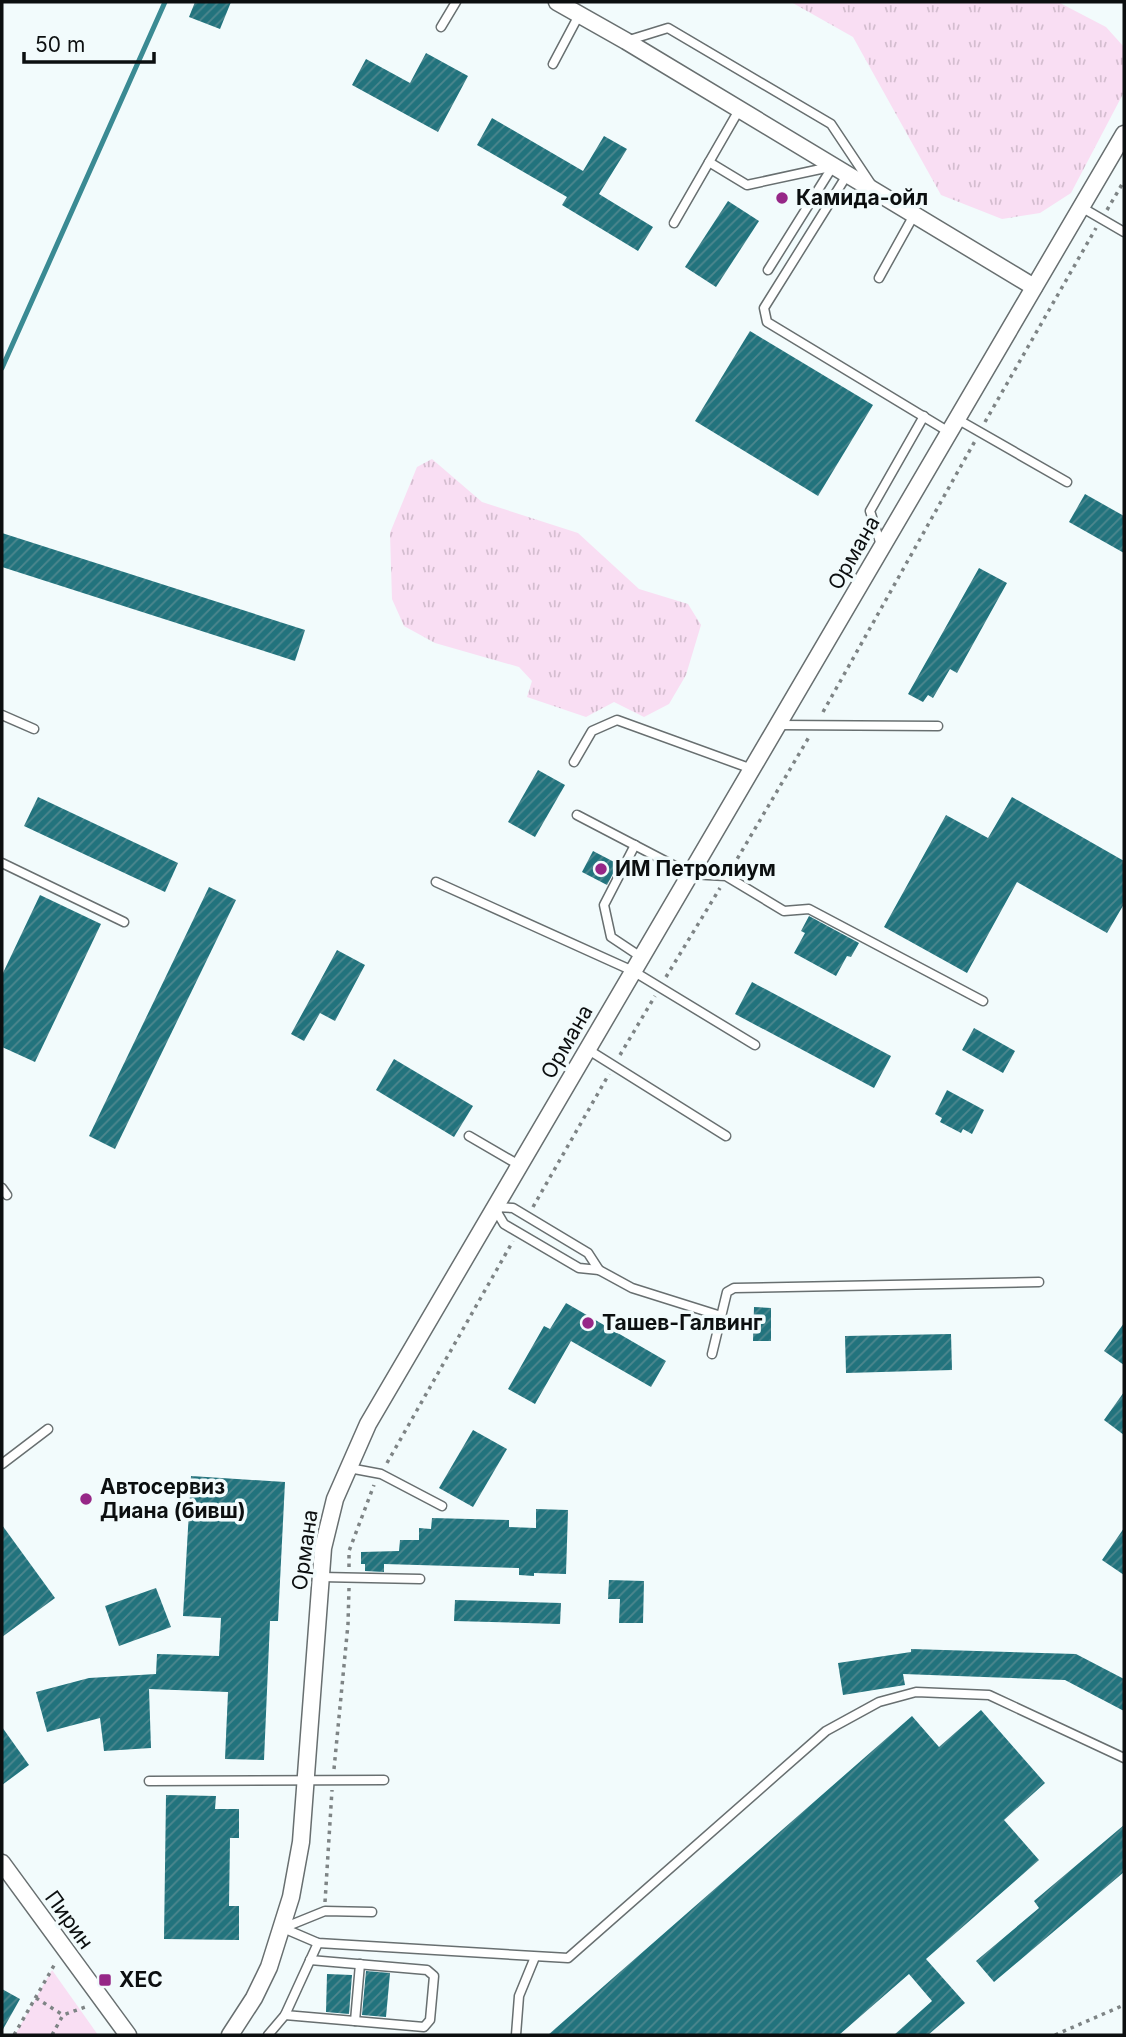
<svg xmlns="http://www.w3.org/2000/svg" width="1126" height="2037" viewBox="0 0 1126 2037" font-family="Inter,sans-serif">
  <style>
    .grass { fill: url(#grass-tufts) }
    .park { fill: #f9def3 }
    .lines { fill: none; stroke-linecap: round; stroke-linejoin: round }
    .stream { stroke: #3a8a93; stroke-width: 5 }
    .building { fill: url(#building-hatch) }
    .service-casing { stroke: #686f70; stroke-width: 11 }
    .minor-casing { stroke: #686f70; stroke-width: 19 }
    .path { stroke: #7e8485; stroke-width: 3.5; stroke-dasharray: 3.5 5; stroke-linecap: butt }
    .service { stroke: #fff; stroke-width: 8 }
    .minor { stroke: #fff; stroke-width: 16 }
    .poi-dot { fill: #962787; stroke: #f2fbfc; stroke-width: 2.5 }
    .labels { text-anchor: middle; stroke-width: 7; stroke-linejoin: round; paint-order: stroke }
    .poi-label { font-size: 21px; font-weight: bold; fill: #0c0f10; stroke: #f2fbfc; text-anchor: start }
    .street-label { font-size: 21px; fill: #0c0f10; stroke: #f2fbfc }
  </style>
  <defs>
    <pattern id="grass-tufts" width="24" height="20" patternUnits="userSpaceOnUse" patternTransform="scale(1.75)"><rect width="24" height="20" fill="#f9def3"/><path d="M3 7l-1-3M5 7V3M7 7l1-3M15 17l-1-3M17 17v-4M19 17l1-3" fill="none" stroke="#d4bdcf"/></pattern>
    <pattern id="building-hatch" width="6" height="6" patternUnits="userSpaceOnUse" patternTransform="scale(1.75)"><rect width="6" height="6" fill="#22737d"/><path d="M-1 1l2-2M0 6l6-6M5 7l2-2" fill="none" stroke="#4e878e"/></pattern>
  </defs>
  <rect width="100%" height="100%" fill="#f2fbfc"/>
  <g class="grass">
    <polygon points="791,2 1058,2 1106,27 1124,47 1124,92 1071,193 1040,213 1002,219 941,195 853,37"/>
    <polygon points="432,459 482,502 578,533 639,589 688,604 701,625 686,675 669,704 644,717 614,702 586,717 527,697 532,681 519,667 435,643 404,626 392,599 390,533 417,467"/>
  </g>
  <polygon class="park" points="52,1970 98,2035 15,2035"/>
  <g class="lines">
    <polyline class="stream" points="2,368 165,2"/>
  </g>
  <g class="building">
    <polygon points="195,2 231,2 220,29 189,17"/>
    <polygon points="426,53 468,76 438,132 352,85 366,59 410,83"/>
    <polygon points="492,118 583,171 604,136 627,149 599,194 653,227 638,251 562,205 567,197 477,145"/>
    <polygon points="728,201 759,221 716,287 685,267"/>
    <polygon points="750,331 873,405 818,496 695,421"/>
    <polygon points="1085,494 1124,516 1124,553 1069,522"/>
    <polygon points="2,533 305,630 295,661 2,567"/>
    <polygon points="979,568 1007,583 957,673 950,669 933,698 928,695 923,702 908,694"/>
    <polygon points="538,770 565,785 535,837 508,822"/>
    <polygon points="38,797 178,863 165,892 24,826"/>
    <polygon points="1012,797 1124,861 1124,904 1107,933 1017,882 967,973 884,927 946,815 988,838"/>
    <polygon points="593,851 618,864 607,885 582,872"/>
    <polygon points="209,887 236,900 115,1149 89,1136"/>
    <polygon points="40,895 101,924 35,1062 2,1047 2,975"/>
    <polygon points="809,916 859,943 851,957 847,956 836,976 794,953 805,933 801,931"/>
    <polygon points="337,950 365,965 335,1021 320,1013 304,1041 291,1034"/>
    <polygon points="752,982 891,1056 874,1088 735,1014"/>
    <polygon points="974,1028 1015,1051 1003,1073 962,1050"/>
    <polygon points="394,1059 473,1106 454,1137 376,1090"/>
    <polygon points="947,1090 984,1110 972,1134 963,1129 961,1133 940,1122 942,1118 935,1114"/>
    <polygon points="566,1303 666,1361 651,1387 571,1341 535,1404 508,1389 544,1326 550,1329"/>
    <polygon points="754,1307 771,1308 771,1341 753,1341"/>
    <polygon points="1124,1323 1124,1365 1104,1351"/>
    <polygon points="951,1334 952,1370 846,1373 845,1336"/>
    <polygon points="1124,1392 1124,1435 1104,1420"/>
    <polygon points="473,1430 507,1449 473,1507 439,1488"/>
    <polygon points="191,1476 285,1482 278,1621 270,1621 264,1760 225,1759 228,1692 149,1689 151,1748 104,1751 100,1718 47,1732 36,1692 89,1678 156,1674 157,1654 219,1656 221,1618 183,1616"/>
    <polygon points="536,1509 568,1510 566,1574 534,1573 534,1576 519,1575 519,1568 384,1564 384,1572 365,1571 365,1564 361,1564 361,1552 399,1551 400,1540 419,1540 419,1528 431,1529 432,1518 509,1520 509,1527 536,1528"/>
    <polygon points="2,1525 55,1598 2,1637"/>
    <polygon points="1124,1528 1124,1575 1102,1560"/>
    <polygon points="609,1580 644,1581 643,1623 619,1623 620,1599 608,1599"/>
    <polygon points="156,1588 171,1627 119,1646 105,1606"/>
    <polygon points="455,1600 561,1603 560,1624 454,1621"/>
    <polygon points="911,1649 1076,1654 1124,1679 1124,1711 1065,1680 903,1674 905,1685 843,1695 838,1663 911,1652"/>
    <polygon points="981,1710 1045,1783 1004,1820 1039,1860 926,1959 965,2003 928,2035 894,2035 932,2001 909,1974 839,2035 548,2035 912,1716 939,1747"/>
    <polygon points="2,1727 29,1765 2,1785"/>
    <polygon points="166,1795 216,1796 215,1809 239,1809 239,1838 230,1838 229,1906 239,1906 239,1940 164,1939"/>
    <polygon points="1124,1825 1124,1872 994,1982 976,1961 1039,1908 1034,1901"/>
    <polygon points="366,1971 390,1973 386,2017 362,2015"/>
    <polygon points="327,1974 352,1975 349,2014 326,2012"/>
    <polygon points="2,1989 20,1999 2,2031"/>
  </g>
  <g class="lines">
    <g class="service-casing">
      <g id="service">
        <polyline points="441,27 456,2"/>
        <polyline points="626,41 668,28 831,124 871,184"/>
        <polyline points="553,64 579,15"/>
        <polyline points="709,162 747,185 830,167"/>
        <polyline points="847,175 764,308 767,322 949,432"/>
        <polyline points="1081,207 1124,232"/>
        <polyline points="674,223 739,110"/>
        <polyline points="768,270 833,166"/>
        <polyline points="879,278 914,215"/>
        <polyline points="957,419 1067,482"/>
        <polyline points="881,545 870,511 924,416"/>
        <polyline points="2,715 34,729"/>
        <polyline points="777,725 938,726"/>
        <polyline points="574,762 592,731 617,720 752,769"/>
        <polyline points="577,815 690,874 726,876 784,911 809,909 983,1001"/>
        <polyline points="635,845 604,905 611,937 641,957"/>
        <polyline points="2,863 124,922"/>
        <polyline points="436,882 633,971 755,1045"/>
        <polyline points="587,1049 726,1136"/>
        <polyline points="469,1136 519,1165"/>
        <polyline points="2,1188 7,1195"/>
        <polyline points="494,1207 504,1224 579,1268 599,1270 632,1288 721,1316"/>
        <polyline points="494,1207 513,1208 588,1253 599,1270"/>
        <polyline points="712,1354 727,1292 734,1288 1039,1282"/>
        <polyline points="2,1464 48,1429"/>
        <polyline points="349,1468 381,1474 442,1506"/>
        <polyline points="321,1577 420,1579"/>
        <polyline points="149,1781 384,1780"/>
        <polyline points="283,1928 318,1943 568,1958 826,1731 879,1702 916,1692 989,1695 1124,1758"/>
        <polyline points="283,1928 325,1911 372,1912"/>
        <polyline points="285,2015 424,2027 430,2020 434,1976 427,1970 310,1960"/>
        <polyline points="355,2021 360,1964"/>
        <polyline points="268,2035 285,2015 318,1943"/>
        <polyline points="516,2035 519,1996 535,1957"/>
      </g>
    </g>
    <g class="minor-casing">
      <g id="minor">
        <polyline points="557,2 626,41 1034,287"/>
        <polyline points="2,1863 128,2035"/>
        <polyline points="230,2035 254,1998 269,1967 291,1897 301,1842 323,1548 335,1499 368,1424 1124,134"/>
      </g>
    </g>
    <g class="path">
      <polyline points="1107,210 1124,181"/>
      <polyline points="985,422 1096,228"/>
      <polyline points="823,712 975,441"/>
      <polyline points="733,866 809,737"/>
      <polyline points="666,977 720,888"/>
      <polyline points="620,1055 655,996"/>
      <polyline points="533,1207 609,1074"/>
      <polyline points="387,1463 513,1241"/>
      <polyline points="349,1567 349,1551 374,1485"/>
      <polyline points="334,1769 348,1624 349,1588"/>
      <polyline points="325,1902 332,1790"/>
      <polyline points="36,1998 63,2015"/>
      <polyline points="14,2035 56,1962"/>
      <polyline points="52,2035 63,2015 88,2006"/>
      <polyline points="1055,2035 1124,2005"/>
    </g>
    <use href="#service" class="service"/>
    <use href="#minor" class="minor"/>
  </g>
  <g class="poi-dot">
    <circle cx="782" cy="198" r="7"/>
    <circle cx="601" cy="869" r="7"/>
    <circle cx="588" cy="1323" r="7"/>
    <circle cx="86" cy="1499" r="7"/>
    <rect x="98" y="1973" width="14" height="14" rx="3.5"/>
  </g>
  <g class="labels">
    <g class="poi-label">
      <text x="796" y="205">Камида-ойл</text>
      <text x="615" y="876">ИМ Петролиум</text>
      <text x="602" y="1330">Ташев-Галвинг</text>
      <text x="100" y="1494">Автосервиз<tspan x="100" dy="24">Диана (бивш)</tspan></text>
      <text x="119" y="1987">ХЕС</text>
    </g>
    <g class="street-label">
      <text transform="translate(854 553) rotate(-60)" y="7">Ормана</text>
      <text transform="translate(567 1042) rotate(-60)" y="7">Ормана</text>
      <text transform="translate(305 1550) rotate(-82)" y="7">Ормана</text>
      <text transform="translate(69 1920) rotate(54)" y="7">Пирин</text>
    </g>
  </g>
  <rect width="1126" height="2037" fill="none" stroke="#0c0f10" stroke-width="7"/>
  <path d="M24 52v10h130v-10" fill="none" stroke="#0c0f10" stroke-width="3.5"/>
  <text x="35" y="52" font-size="21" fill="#0c0f10" stroke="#f2fbfc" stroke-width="5" paint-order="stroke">50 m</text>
</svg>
